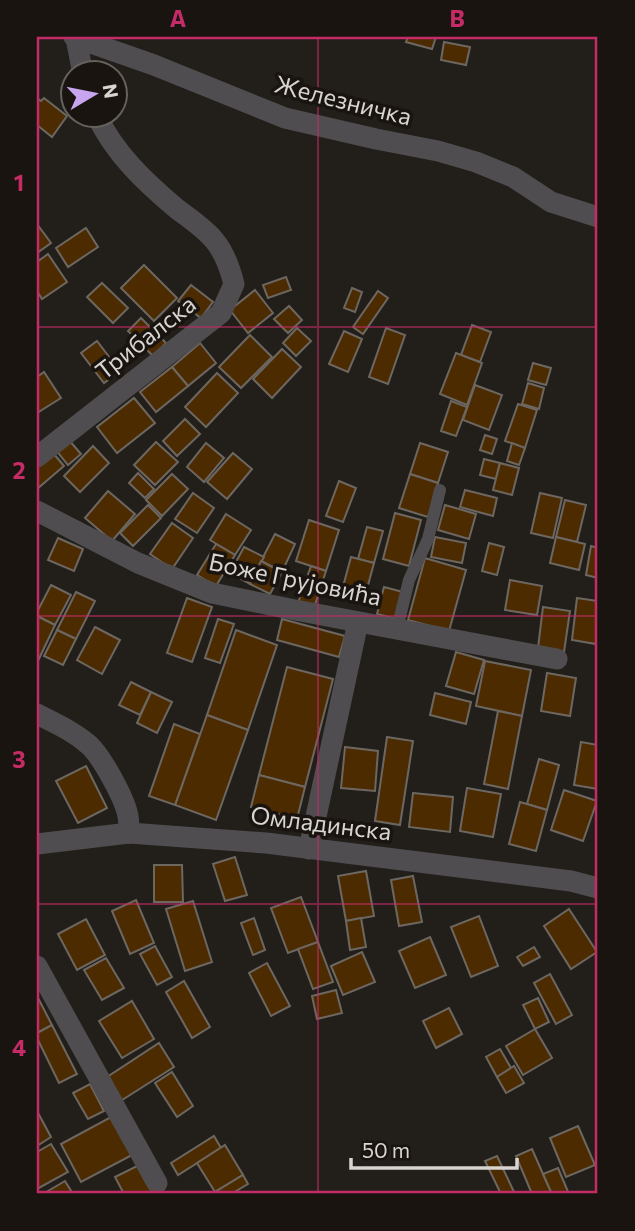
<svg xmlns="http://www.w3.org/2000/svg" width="635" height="1231" viewBox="0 0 635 1231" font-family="Commissioner,sans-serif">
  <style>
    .building { fill: #4d2b00; stroke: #6d6762; stroke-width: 2 }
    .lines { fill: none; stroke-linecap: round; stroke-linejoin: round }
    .lane { stroke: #4f4d50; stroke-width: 12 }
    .street { stroke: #4f4d50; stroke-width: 21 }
    .grid { fill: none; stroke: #c42b67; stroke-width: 2; stroke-opacity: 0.55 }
    .labels { text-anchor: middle; stroke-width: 7; stroke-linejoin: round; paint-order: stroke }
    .street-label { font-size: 24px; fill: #d7d4d1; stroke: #191410 }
    .neatline { fill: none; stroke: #c42b67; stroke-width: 2.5 }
    .grid-label { font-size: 23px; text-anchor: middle; font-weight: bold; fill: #c42b67 }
  </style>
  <rect width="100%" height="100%" fill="#221e19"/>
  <g class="building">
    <polygon points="408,37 436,37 432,49 406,42"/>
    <polygon points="444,42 470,47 466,65 441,60"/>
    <polygon points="37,98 41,101 44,98 67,116 52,137 37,125"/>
    <polygon points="37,224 51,243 37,253"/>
    <polygon points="86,228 98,247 68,267 56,248"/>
    <polygon points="48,254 67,282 42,299 37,291 37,262"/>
    <polygon points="144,265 177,298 154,321 121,288"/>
    <polygon points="286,277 291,290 268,298 263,285"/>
    <polygon points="102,283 128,308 113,323 87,297"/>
    <polygon points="191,285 213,302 201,318 178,301"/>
    <polygon points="352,288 362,292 355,312 344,308"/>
    <polygon points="255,290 273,313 248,333 230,310"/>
    <polygon points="378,291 388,298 363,334 353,327"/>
    <polygon points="289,306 302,320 288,333 274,319"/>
    <polygon points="141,318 166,343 153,356 128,331"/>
    <polygon points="472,325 491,332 480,362 461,355"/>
    <polygon points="297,328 311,341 296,356 283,343"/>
    <polygon points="386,328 405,335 388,384 369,377"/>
    <polygon points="344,331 362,339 348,372 329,364"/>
    <polygon points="250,335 272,357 241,388 219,367"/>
    <polygon points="97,341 120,371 104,383 81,353"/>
    <polygon points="200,343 216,363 188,386 172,367"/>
    <polygon points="282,349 301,367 272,398 253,379"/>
    <polygon points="456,353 482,363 467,405 440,394"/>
    <polygon points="533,363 551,368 546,385 528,380"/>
    <polygon points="172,367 188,386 156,412 140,392"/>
    <polygon points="44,372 61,398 37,413 37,377"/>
    <polygon points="217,373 238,393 206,427 185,407"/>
    <polygon points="528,383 544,388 539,409 522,404"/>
    <polygon points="475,385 502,395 489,430 463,420"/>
    <polygon points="134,398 155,423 117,453 97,427"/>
    <polygon points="451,401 467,407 456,436 441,431"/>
    <polygon points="518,404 537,410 525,448 505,441"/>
    <polygon points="185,419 200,434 177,456 163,441"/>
    <polygon points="485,435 497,439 492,454 480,450"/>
    <polygon points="68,439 81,454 68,465 56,450"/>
    <polygon points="156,442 178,462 155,485 134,465"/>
    <polygon points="206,443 224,458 204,482 187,467"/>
    <polygon points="420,443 448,452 438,483 410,474"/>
    <polygon points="512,443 525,448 519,465 507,461"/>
    <polygon points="93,446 109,463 80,492 64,476"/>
    <polygon points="53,453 64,466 37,489 37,467"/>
    <polygon points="233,453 252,469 227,499 207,482"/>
    <polygon points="484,459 500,463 496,479 480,475"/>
    <polygon points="500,463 519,468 512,495 493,490"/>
    <polygon points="138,473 154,489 145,498 129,483"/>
    <polygon points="172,474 188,489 162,516 146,500"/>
    <polygon points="410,474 438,483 428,517 399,508"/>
    <polygon points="339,481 356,488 343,522 326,516"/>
    <polygon points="465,490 497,498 493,516 460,507"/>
    <polygon points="108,491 135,514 112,541 85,518"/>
    <polygon points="193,493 214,508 197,533 175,519"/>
    <polygon points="540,493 562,498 553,538 531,533"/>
    <polygon points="565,500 586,505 577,542 556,537"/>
    <polygon points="148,505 161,518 133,546 120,533"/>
    <polygon points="445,505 476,514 469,539 438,530"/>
    <polygon points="395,513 421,520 409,566 383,559"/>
    <polygon points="226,514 251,530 235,555 210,540"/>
    <polygon points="309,520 339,530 326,571 296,561"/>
    <polygon points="172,523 193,538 172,569 150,554"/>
    <polygon points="367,527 383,531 374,563 358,559"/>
    <polygon points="275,534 295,544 282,572 261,561"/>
    <polygon points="435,537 466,543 462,563 431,557"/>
    <polygon points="556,537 585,544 579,570 550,563"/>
    <polygon points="58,538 83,549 74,571 48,560"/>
    <polygon points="489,543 504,547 497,575 482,571"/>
    <polygon points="216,544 235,555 216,586 197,575"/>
    <polygon points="591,546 598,548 598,578 586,575"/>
    <polygon points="244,547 264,557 250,584 230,573"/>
    <polygon points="351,557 374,563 364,600 341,594"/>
    <polygon points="425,558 466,570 449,631 408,620"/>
    <polygon points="261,561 282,572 270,594 250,584"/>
    <polygon points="311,566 326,571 314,608 298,603"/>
    <polygon points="510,580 542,586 537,615 505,610"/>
    <polygon points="51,585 71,595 55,625 37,616 37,612"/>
    <polygon points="384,587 403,592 396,619 377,614"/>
    <polygon points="76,592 95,601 76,639 57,630"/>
    <polygon points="187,598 212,607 192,662 167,653"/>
    <polygon points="577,598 598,601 598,630 596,644 572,640"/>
    <polygon points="543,607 570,611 564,652 538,648"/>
    <polygon points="37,616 55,625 37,663"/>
    <polygon points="218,619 234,624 220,663 205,658"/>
    <polygon points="282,619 345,636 339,657 277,640"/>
    <polygon points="95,627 120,640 102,674 77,660"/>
    <polygon points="57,630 76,639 63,665 44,656"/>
    <polygon points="236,630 277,645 248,730 207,715"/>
    <polygon points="456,652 484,660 474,694 446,686"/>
    <polygon points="485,661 531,670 522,716 476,706"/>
    <polygon points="287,667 333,679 305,787 259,775"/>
    <polygon points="547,673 576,678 570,716 541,711"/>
    <polygon points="131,682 151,692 140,715 119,705"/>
    <polygon points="151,692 172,702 157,733 137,723"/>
    <polygon points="435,693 471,702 466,724 430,715"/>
    <polygon points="498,711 522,716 508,789 484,784"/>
    <polygon points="207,715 248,730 216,820 175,805"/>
    <polygon points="174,724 200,734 175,805 149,796"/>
    <polygon points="387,737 413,741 400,825 375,821"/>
    <polygon points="581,742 598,745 598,789 574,785"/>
    <polygon points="345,747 378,751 375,791 341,788"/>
    <polygon points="539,759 559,765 547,810 527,804"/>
    <polygon points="86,766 107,808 78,823 56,781"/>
    <polygon points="259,775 305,787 297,819 251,807"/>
    <polygon points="467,788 501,794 493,837 460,831"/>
    <polygon points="564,790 597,801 583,841 551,830"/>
    <polygon points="413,793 453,797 450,832 409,827"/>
    <polygon points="520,802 547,810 536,851 509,844"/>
    <polygon points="235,857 247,895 225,901 213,864"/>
    <polygon points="154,865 182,865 183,902 154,902"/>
    <polygon points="366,871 374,916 346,921 338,876"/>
    <polygon points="413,876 422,922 399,926 391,880"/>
    <polygon points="301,897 318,942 288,953 271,908"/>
    <polygon points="136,900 154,943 130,954 112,911"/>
    <polygon points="193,901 212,962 185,971 166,909"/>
    <polygon points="569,909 597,952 571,969 544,926"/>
    <polygon points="479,916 498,966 471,977 451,927"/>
    <polygon points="254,918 265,950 253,955 241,923"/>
    <polygon points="361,918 366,947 350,950 346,921"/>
    <polygon points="86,919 105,955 77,970 58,934"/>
    <polygon points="430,937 446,975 415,988 399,951"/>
    <polygon points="318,942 333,982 313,989 298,949"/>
    <polygon points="155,946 172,977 157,985 140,954"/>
    <polygon points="534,947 540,957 523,966 517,957"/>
    <polygon points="362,952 375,982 343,995 331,966"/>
    <polygon points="106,958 124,988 102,1000 84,970"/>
    <polygon points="267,963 290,1006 271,1016 249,973"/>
    <polygon points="550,974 572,1015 556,1024 534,983"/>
    <polygon points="184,981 210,1027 192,1038 166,992"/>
    <polygon points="336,990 342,1013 317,1019 312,996"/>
    <polygon points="37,996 52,1025 37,1033"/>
    <polygon points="538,998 549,1022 535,1029 523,1005"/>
    <polygon points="132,1001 154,1039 122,1058 99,1021"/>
    <polygon points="449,1008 462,1034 436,1048 423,1021"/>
    <polygon points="52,1025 77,1074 59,1083 37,1038 37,1033"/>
    <polygon points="535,1029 552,1058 523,1075 506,1046"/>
    <polygon points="159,1043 174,1067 119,1102 104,1079"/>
    <polygon points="500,1049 511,1068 497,1077 486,1057"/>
    <polygon points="514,1066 524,1083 506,1093 497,1077"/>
    <polygon points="172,1072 193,1106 177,1117 155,1083"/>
    <polygon points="90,1084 104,1111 88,1119 73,1093"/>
    <polygon points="37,1111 51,1137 37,1146"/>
    <polygon points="111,1117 132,1155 81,1182 61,1144"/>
    <polygon points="578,1126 595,1165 566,1177 550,1138"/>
    <polygon points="214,1136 221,1148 178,1175 171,1163"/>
    <polygon points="51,1144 68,1172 37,1189 37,1152"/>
    <polygon points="225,1145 243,1175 215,1192 197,1163"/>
    <polygon points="532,1149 543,1174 552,1194 532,1194 516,1156"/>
    <polygon points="497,1156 515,1194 501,1194 485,1161"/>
    <polygon points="139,1165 153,1194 124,1194 115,1177"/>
    <polygon points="558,1168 569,1194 552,1194 543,1174"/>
    <polygon points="243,1175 248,1184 231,1194 216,1194 215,1192"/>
    <polygon points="65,1181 73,1194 43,1194"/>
  </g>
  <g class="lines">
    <polyline class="lane" points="397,629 409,580 428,539 440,490"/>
    <g class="street">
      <polyline points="74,37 154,65 285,118 376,139 438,151 476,162 513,177 551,202 598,217"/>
      <polyline points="76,38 83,74"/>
      <path d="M37,457L221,313L234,284C230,268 225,253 214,240C204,228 189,218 177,209C145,182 115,154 97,116"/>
      <polyline points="37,511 138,563 212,593 295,610 557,659"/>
      <path d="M37,714C55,723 73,731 89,745C102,757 125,799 128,816C129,822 129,828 129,833"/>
      <polyline points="37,844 129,833 266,843 571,881 598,888"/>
      <polyline points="309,849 358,622"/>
      <polyline points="37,966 157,1183"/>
    </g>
  </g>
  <path class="grid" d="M318,37V1194M37,327H598M37,616H598M37,904H598"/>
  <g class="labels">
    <g class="street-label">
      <text transform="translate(343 101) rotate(14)" y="8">Железничка</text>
      <text transform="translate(146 338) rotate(-38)" y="8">Трибалска</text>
      <text transform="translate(295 580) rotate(12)" y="8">Боже Грујовића</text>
      <text transform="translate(321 824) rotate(7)" y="8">Омладинска</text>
    </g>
  </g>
  <rect width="635" height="1231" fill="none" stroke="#191410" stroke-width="77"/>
  <g transform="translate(94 94) rotate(80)"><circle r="33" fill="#191410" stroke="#65615d" stroke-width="2"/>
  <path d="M0-5L12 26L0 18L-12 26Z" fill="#c7a6ef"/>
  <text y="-10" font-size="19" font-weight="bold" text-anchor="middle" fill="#d7d4d1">N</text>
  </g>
  <path d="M351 1158v10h166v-10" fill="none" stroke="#d7d4d1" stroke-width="3.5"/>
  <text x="362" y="1158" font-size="21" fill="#d7d4d1" stroke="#191410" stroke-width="5" paint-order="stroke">50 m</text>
  <rect x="38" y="38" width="558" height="1154" class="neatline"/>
  <g class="grid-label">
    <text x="178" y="27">A</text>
    <text x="457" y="27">B</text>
    <text x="19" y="191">1</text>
    <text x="19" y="479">2</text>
    <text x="19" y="768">3</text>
    <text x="19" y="1056">4</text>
  </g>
</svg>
